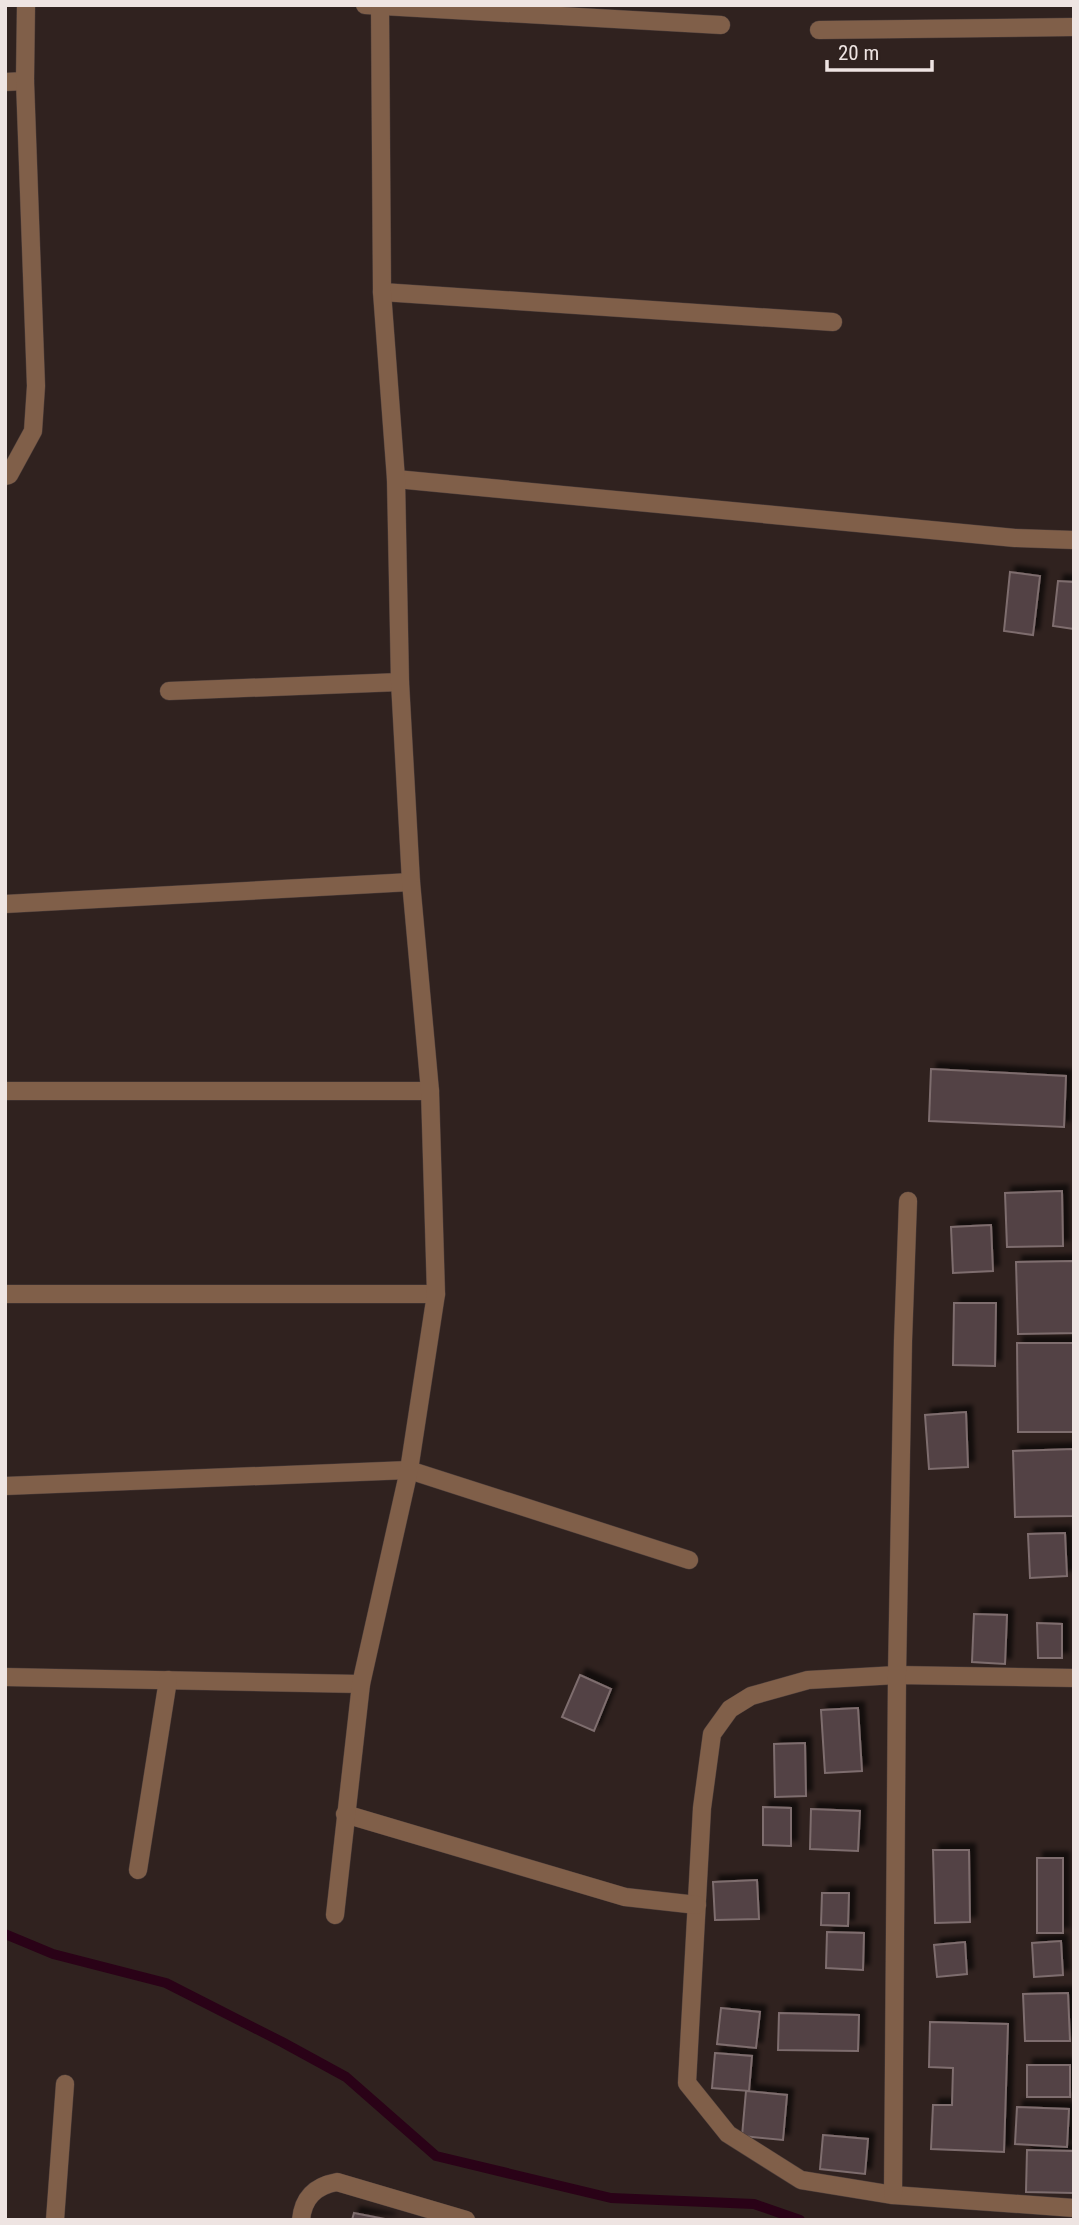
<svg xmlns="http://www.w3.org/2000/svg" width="1079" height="2225" viewBox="0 0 1079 2225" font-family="'Roboto Condensed',sans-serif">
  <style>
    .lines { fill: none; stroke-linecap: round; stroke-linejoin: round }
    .stream { stroke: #2a0217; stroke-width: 10 }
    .building { fill: #524244; stroke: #7e6d6e; stroke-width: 2; filter: url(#shadow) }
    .lane-casing { stroke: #4b3d3a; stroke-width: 19 }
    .street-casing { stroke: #4b3d3a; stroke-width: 19 }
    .lane { stroke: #805f49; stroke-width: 18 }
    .street { stroke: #805f49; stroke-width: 18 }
  </style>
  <defs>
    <filter id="shadow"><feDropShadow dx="6" dy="-6" stdDeviation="2" flood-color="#0009"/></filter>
  </defs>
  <rect width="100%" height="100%" fill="#30221f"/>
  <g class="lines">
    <polyline class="stream" points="5,1934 53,1954 166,1983 282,2042 346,2077 436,2156 611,2198 754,2204 800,2220"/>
  </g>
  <g class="building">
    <polygon points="1010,572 1040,576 1033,635 1004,631"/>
    <polygon points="1058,581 1074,582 1074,629 1053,626"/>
    <polygon points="931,1069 1066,1076 1064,1127 929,1121"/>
    <polygon points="1062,1191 1063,1246 1007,1247 1005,1193"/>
    <polygon points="991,1225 993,1271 953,1273 951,1227"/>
    <polygon points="1074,1261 1074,1333 1018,1334 1016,1262"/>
    <polygon points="954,1303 996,1303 995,1366 953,1365"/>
    <polygon points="1017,1343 1074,1343 1074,1432 1018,1432"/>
    <polygon points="966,1412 968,1467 929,1469 925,1415"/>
    <polygon points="1074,1449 1074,1516 1015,1517 1013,1451"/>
    <polygon points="1065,1533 1067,1576 1030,1578 1028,1534"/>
    <polygon points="974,1614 1007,1615 1005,1664 972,1662"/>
    <polygon points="1037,1623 1062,1624 1062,1658 1038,1658"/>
    <polygon points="580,1675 611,1689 594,1731 562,1717"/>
    <polygon points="858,1708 862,1771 825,1773 821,1710"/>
    <polygon points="805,1743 806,1796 775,1797 774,1744"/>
    <polygon points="763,1807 791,1808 791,1846 763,1845"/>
    <polygon points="811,1809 860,1811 858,1851 810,1849"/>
    <polygon points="933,1850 969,1850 970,1922 935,1923"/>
    <rect x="1037" y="1858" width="26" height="75"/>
    <polygon points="757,1880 759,1919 715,1920 713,1882"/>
    <polygon points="822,1893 849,1893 848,1926 821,1925"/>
    <polygon points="827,1932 864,1933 863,1970 826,1968"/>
    <polygon points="1061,1941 1063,1975 1034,1977 1032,1943"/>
    <polygon points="965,1942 967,1974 937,1977 934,1945"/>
    <polygon points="1068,1993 1070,2041 1025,2041 1023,1994"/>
    <polygon points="721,2008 760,2012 756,2048 717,2044"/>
    <polygon points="779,2013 859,2015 858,2051 778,2050"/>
    <polygon points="930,2022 1008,2024 1004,2152 931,2149 933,2105 952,2105 953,2068 929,2067"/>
    <polygon points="715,2053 752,2056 749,2091 712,2088"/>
    <rect x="1027" y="2065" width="43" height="32"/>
    <polygon points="746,2091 787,2095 783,2140 742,2136"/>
    <polygon points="1017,2107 1069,2109 1067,2147 1015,2144"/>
    <polygon points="823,2135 868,2139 865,2174 820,2169"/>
    <polygon points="1027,2150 1074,2151 1074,2193 1026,2192"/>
    <polygon points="354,2213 390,2220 352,2220"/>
  </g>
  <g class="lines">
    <g class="lane-casing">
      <g id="lane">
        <polyline points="5,82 25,81"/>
        <polyline points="5,476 9,475 33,431 36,386 25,81 26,5"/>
      </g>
    </g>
    <g class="street-casing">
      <g id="street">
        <polyline points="365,5 721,25"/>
        <polyline points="819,30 1074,27"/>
        <polyline points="382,292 833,322"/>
        <polyline points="396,479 1015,538 1074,540"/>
        <polyline points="169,691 400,682"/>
        <polyline points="5,904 411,882"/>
        <polyline points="5,1091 430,1091"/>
        <polyline points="5,1294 436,1294"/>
        <polyline points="5,1486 409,1470 689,1560"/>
        <polyline points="5,1677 361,1684"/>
        <polyline points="1074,1678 897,1675 808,1680 751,1696 730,1709 712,1734 702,1808 687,2083 728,2134 801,2180 893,2195 1074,2208"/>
        <polyline points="345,1814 625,1897 697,1905"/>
        <polyline points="138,1870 168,1680"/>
        <polyline points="335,1915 361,1684 409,1470 436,1294 430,1091 411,882 400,682 396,479 382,292 380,5"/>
        <polyline points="893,2195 897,1675 903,1341 908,1201"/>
        <polyline points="55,2220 65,2084"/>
        <path d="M301,2220C303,2198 315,2186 337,2182L466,2220"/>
      </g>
    </g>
    <use href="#lane" class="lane"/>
    <use href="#street" class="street"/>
  </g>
  <rect width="1079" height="2225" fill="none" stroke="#eee4e2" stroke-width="14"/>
  <path d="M827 60v10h105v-10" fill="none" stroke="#eee4e2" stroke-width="3.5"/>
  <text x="838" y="60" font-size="21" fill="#eee4e2" stroke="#30221f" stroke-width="5" paint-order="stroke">20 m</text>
</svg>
